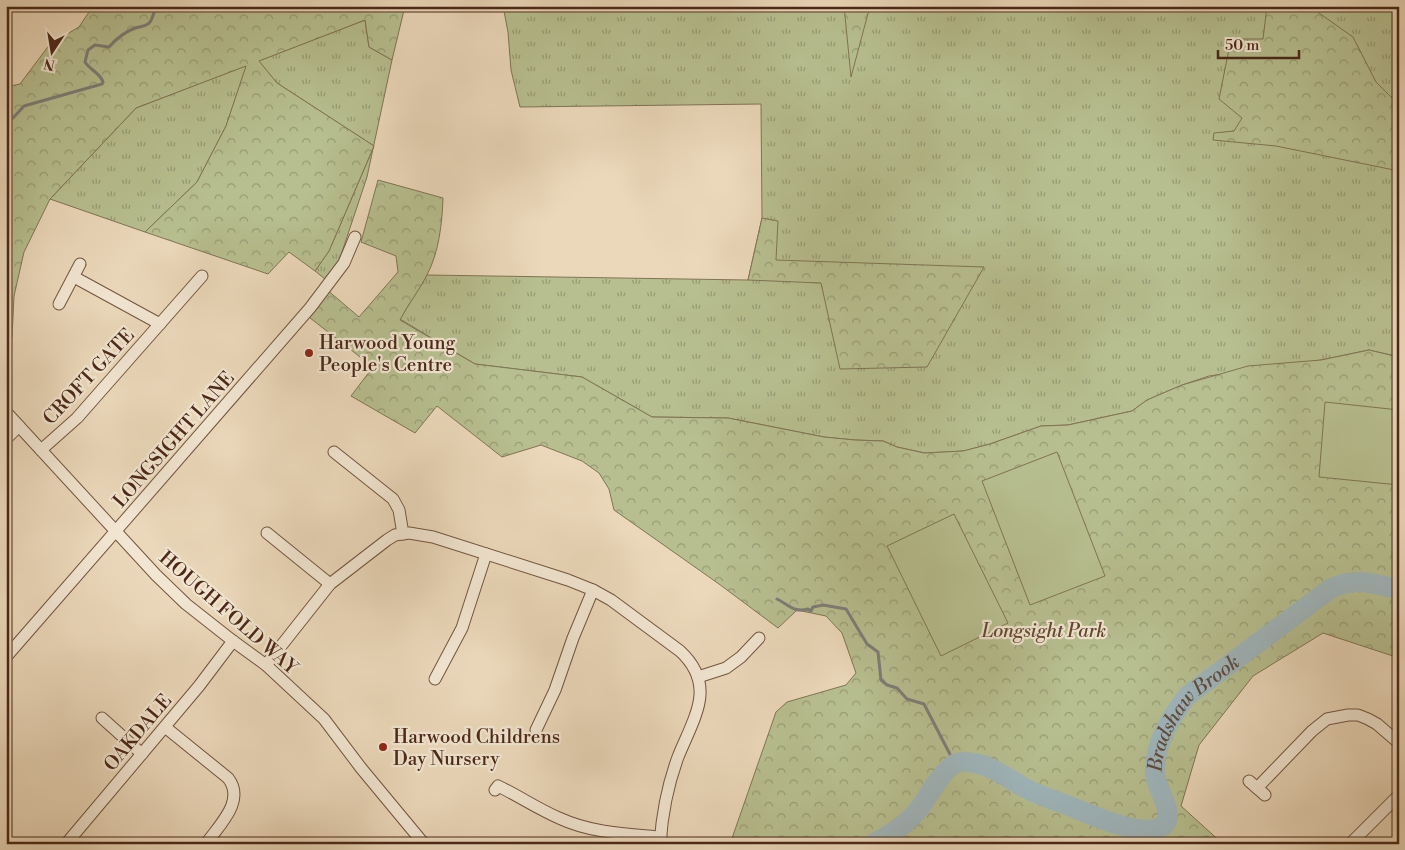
<svg xmlns="http://www.w3.org/2000/svg" width="1405" height="850" viewBox="0 0 1405 850" font-family="'Libre Bodoni',serif">
  <style>
    .grass { fill: url(#grass-tufts); stroke: #817454 }
    .forest { fill: url(#forest-crowns); stroke: #817454 }
    .garden { fill: #b7bf90; stroke: #817454 }
    .lines { fill: none; stroke-linecap: round; stroke-linejoin: round }
    .stream { stroke: #7d7d7a; stroke-width: 3 }
    .river { stroke: #9fb6bc; stroke-width: 20 }
    .street-casing { stroke: #735440; stroke-width: 13 }
    .street { stroke: #f2e6d2; stroke-width: 11 }
    .poi-dot { fill: #8f2418; stroke: #f2e6d2; stroke-width: 2 }
    .labels { text-anchor: middle; stroke-width: 4.5; stroke-linejoin: round; paint-order: stroke }
    .poi-label { font-size: 19px; fill: #4b2818; stroke: #f2e6d2; text-anchor: start }
    .street-label { font-size: 19px; fill: #4b2818; stroke: #f2e6d2 }
    .park-label { font-size: 19px; font-style: italic; fill: #614630; stroke: #f2e6d2 }
    .water-label { font-size: 20px; font-style: italic; fill: #604c41; stroke: #f2e6d2 }
  </style>
  <defs>
    <pattern id="grass-tufts" width="24" height="20" patternUnits="userSpaceOnUse" patternTransform="scale(1.25)"><rect width="24" height="20" fill="#b7bf90"/><path d="M3 7l-1-3M5 7V3M7 7l1-3M15 17l-1-3M17 17v-4M19 17l1-3" fill="none" stroke="#979b75"/></pattern>
    <pattern id="forest-crowns" width="20" height="18" patternUnits="userSpaceOnUse" patternTransform="scale(1.25)"><rect width="20" height="18" fill="#b7bf90"/><path d="M2 6a3 3 0 1 1 6 0M12 15a3 3 0 1 1 6 0" fill="none" stroke="#979b75"/></pattern>
  </defs>
  <rect width="100%" height="100%" fill="#ebd8ba"/>
  <filter id="stains"><feTurbulence type="fractalNoise" baseFrequency=".004" numOctaves="4"/><feColorMatrix values="0 0 0 0 .2 0 0 0 0 .09 0 0 0 0 .02 0 0 0 .5 -.17"/></filter>
  <radialGradient id="worn" r=".72"><stop offset=".6" stop-color="#630" stop-opacity="0"/><stop offset="1" stop-color="#630" stop-opacity=".3"/></radialGradient>
  <g class="grass">
    <polygon points="503,6 1399,6 1399,357 1369,350 1321,360 1209,376 1182,385 1147,400 1132,411 1068,425 1041,426 990,444 964,451 925,453 897,447 883,441 855,440 824,437 728,418 652,417 582,377 475,364 400,319 427,275 748,280 762,218 761,104 520,107 511,70 508,32"/>
    <polygon points="365,20 369,47 392,60 367,177 339,261 325,279 315,271 329,251 374,146 277,83 258,61"/>
    <polygon points="247,65 226,126 197,182 145,232 50,199 136,108"/>
  </g>
  <g class="forest">
    <polygon points="104,6 405,6 392,60 369,47 365,20 259,61 277,83 374,146 329,251 315,271 289,252 268,274 145,232 197,182 226,126 246,66 136,108 50,199 24,252 14,296 12,338 6,345 6,87 20,84 50,44 79,27 89,12"/>
    <polygon points="844,6 870,6 851,77"/>
    <polygon points="1267,6 1309,6 1353,37 1376,82 1393,99 1399,101 1399,171 1276,146 1213,140 1214,133 1234,131 1242,118 1219,99 1231,39 1263,39"/>
    <path d="M378,180L443,198C442,224 439,252 427,275C419,291 408,304 400,320L475,364L582,377L652,417L728,418L824,437L855,440L883,441L897,447L924,453L963,451L990,444L1041,426L1068,425L1132,411L1147,400L1182,385L1248,366L1321,360L1369,350L1399,357V658L1323,633L1253,676L1199,745L1181,806L1223,844H730L776,712L787,702L846,685L856,673L842,633L826,616L797,610L778,628L719,584L614,510L609,489L599,473L582,461L541,445L502,457L437,406L415,433L351,396L373,367L305,314L326,289L359,317L398,272L396,256L361,242Z"/>
    <polygon points="762,218 778,221 776,260 984,267 927,367 840,369 821,283 748,280"/>
  </g>
  <g class="garden">
    <polygon points="1325,402 1399,410 1399,485 1319,477"/>
    <polygon points="1057,452 1105,576 1030,605 982,481"/>
    <polygon points="954,514 1008,623 941,656 887,546"/>
  </g>
  <g class="lines">
    <g class="stream">
      <path d="M6,115L13,118L24,106L102,84L103,82C100,73 90,70 85,62L88,50L95,45L109,47C116,39 125,32 135,28C140,26 147,27 150,22C153,18 154,11 156,6"/>
      <path d="M777,599C789,605 794,613 808,609L811,611L813,607L823,605L846,609L867,644L878,652L881,680L887,685L897,688L907,699L924,704L955,764"/>
    </g>
    <path class="river" id="s1" d="M873,844C888,836 901,828 913,816C927,802 938,773 956,763C961,761 968,762 974,763C993,766 1008,779 1025,788C1038,795 1053,800 1067,805C1087,813 1145,841 1164,825C1176,814 1156,788 1155,775C1153,747 1170,718 1187,696L1330,589C1356,576 1372,584 1399,589"/>
    <g class="street-casing">
      <g id="street">
        <polyline points="74,277 160,324"/>
        <polyline points="59,304 80,264"/>
        <polyline points="6,412 156,575 186,604 233,641 266,665 324,719 361,768 424,844"/>
        <polyline points="6,439 19,426"/>
        <polyline points="41,450 77,418 202,276"/>
        <polyline points="334,452 393,499 399,510 403,534"/>
        <polyline points="267,533 330,584"/>
        <polyline points="6,657 310,308 344,263 355,237"/>
        <path d="M266,665L330,584L387,540L395,535L409,533L433,537L568,580L593,590L611,600L680,651C693,663 701,678 700,695C699,714 685,739 678,757C668,784 662,815 660,844"/>
        <polyline points="698,677 726,668 741,657 759,638"/>
        <polyline points="435,679 462,628 486,554"/>
        <polyline points="102,718 142,754"/>
        <path d="M165,727L228,778C246,801 219,825 206,844"/>
        <polyline points="536,730 555,690 573,638 593,590"/>
        <polyline points="1249,781 1265,795"/>
        <polyline points="1257,788 1312,731 1327,719 1348,715 1358,715 1368,719 1377,724 1399,743"/>
        <path d="M495,790L498,786C519,796 538,809 559,818C591,833 627,834 661,837"/>
        <polyline points="66,844 199,686 233,641"/>
        <polyline points="1350,844 1399,795"/>
      </g>
    </g>
    <use href="#street" class="street"/>
  </g>
  <g class="poi-dot">
    <circle cx="309" cy="353" r="5"/>
    <circle cx="383" cy="747" r="5"/>
  </g>
  <g class="labels">
    <g class="poi-label">
      <text x="319" y="349">Harwood Young<tspan x="319" dy="22">People's Centre</tspan></text>
      <text x="393" y="743">Harwood Childrens<tspan x="393" dy="22">Day Nursery</tspan></text>
    </g>
    <g class="street-label">
      <text transform="translate(88 376) rotate(-47)" y="7">CROFT GATE</text>
      <text transform="translate(173 439) rotate(-49)" y="7">LONGSIGHT LANE</text>
      <text transform="translate(229 612) rotate(41)" y="7">HOUGH FOLD WAY</text>
      <text transform="translate(137 732) rotate(-50)" y="7">OAKDALE</text>
    </g>
    <g class="park-label">
      <text x="1044" y="637">Longsight Park</text>
    </g>
    <g class="water-label">
      <text dy="7" stroke="none"><textPath href="#s1" startOffset="470">Bradshaw Brook</textPath></text>
    </g>
  </g>
  <rect width="1405" height="850" fill="none" stroke="#ebd8ba" stroke-width="25"/>
  <rect x="8" y="8" width="1390" height="835" fill="none" stroke="#4b2818" stroke-width="2.5"/>
  <rect x="12" y="12" width="1380" height="825" fill="none" stroke="#4b2818"/>
  <g transform="translate(52 52) rotate(192)" stroke="#f2e6d2" stroke-width="4" paint-order="stroke">
  <path d="M0-4L9 19L0 12L-9 19Z" fill="#4b2818"/>
  <text y="-8" font-size="14" font-weight="bold" text-anchor="middle" fill="#4b2818">N</text>
  </g>
  <path d="M1218 50v8h81v-8" fill="none" stroke="#4b2818" stroke-width="2.5"/>
  <text x="1225" y="50" font-size="15" fill="#4b2818" stroke="#f2e6d2" stroke-width="4" paint-order="stroke">50 m</text>
  <rect width="100%" height="100%" filter="url(#stains)"/>
  <rect width="100%" height="100%" fill="url(#worn)"/>
</svg>
